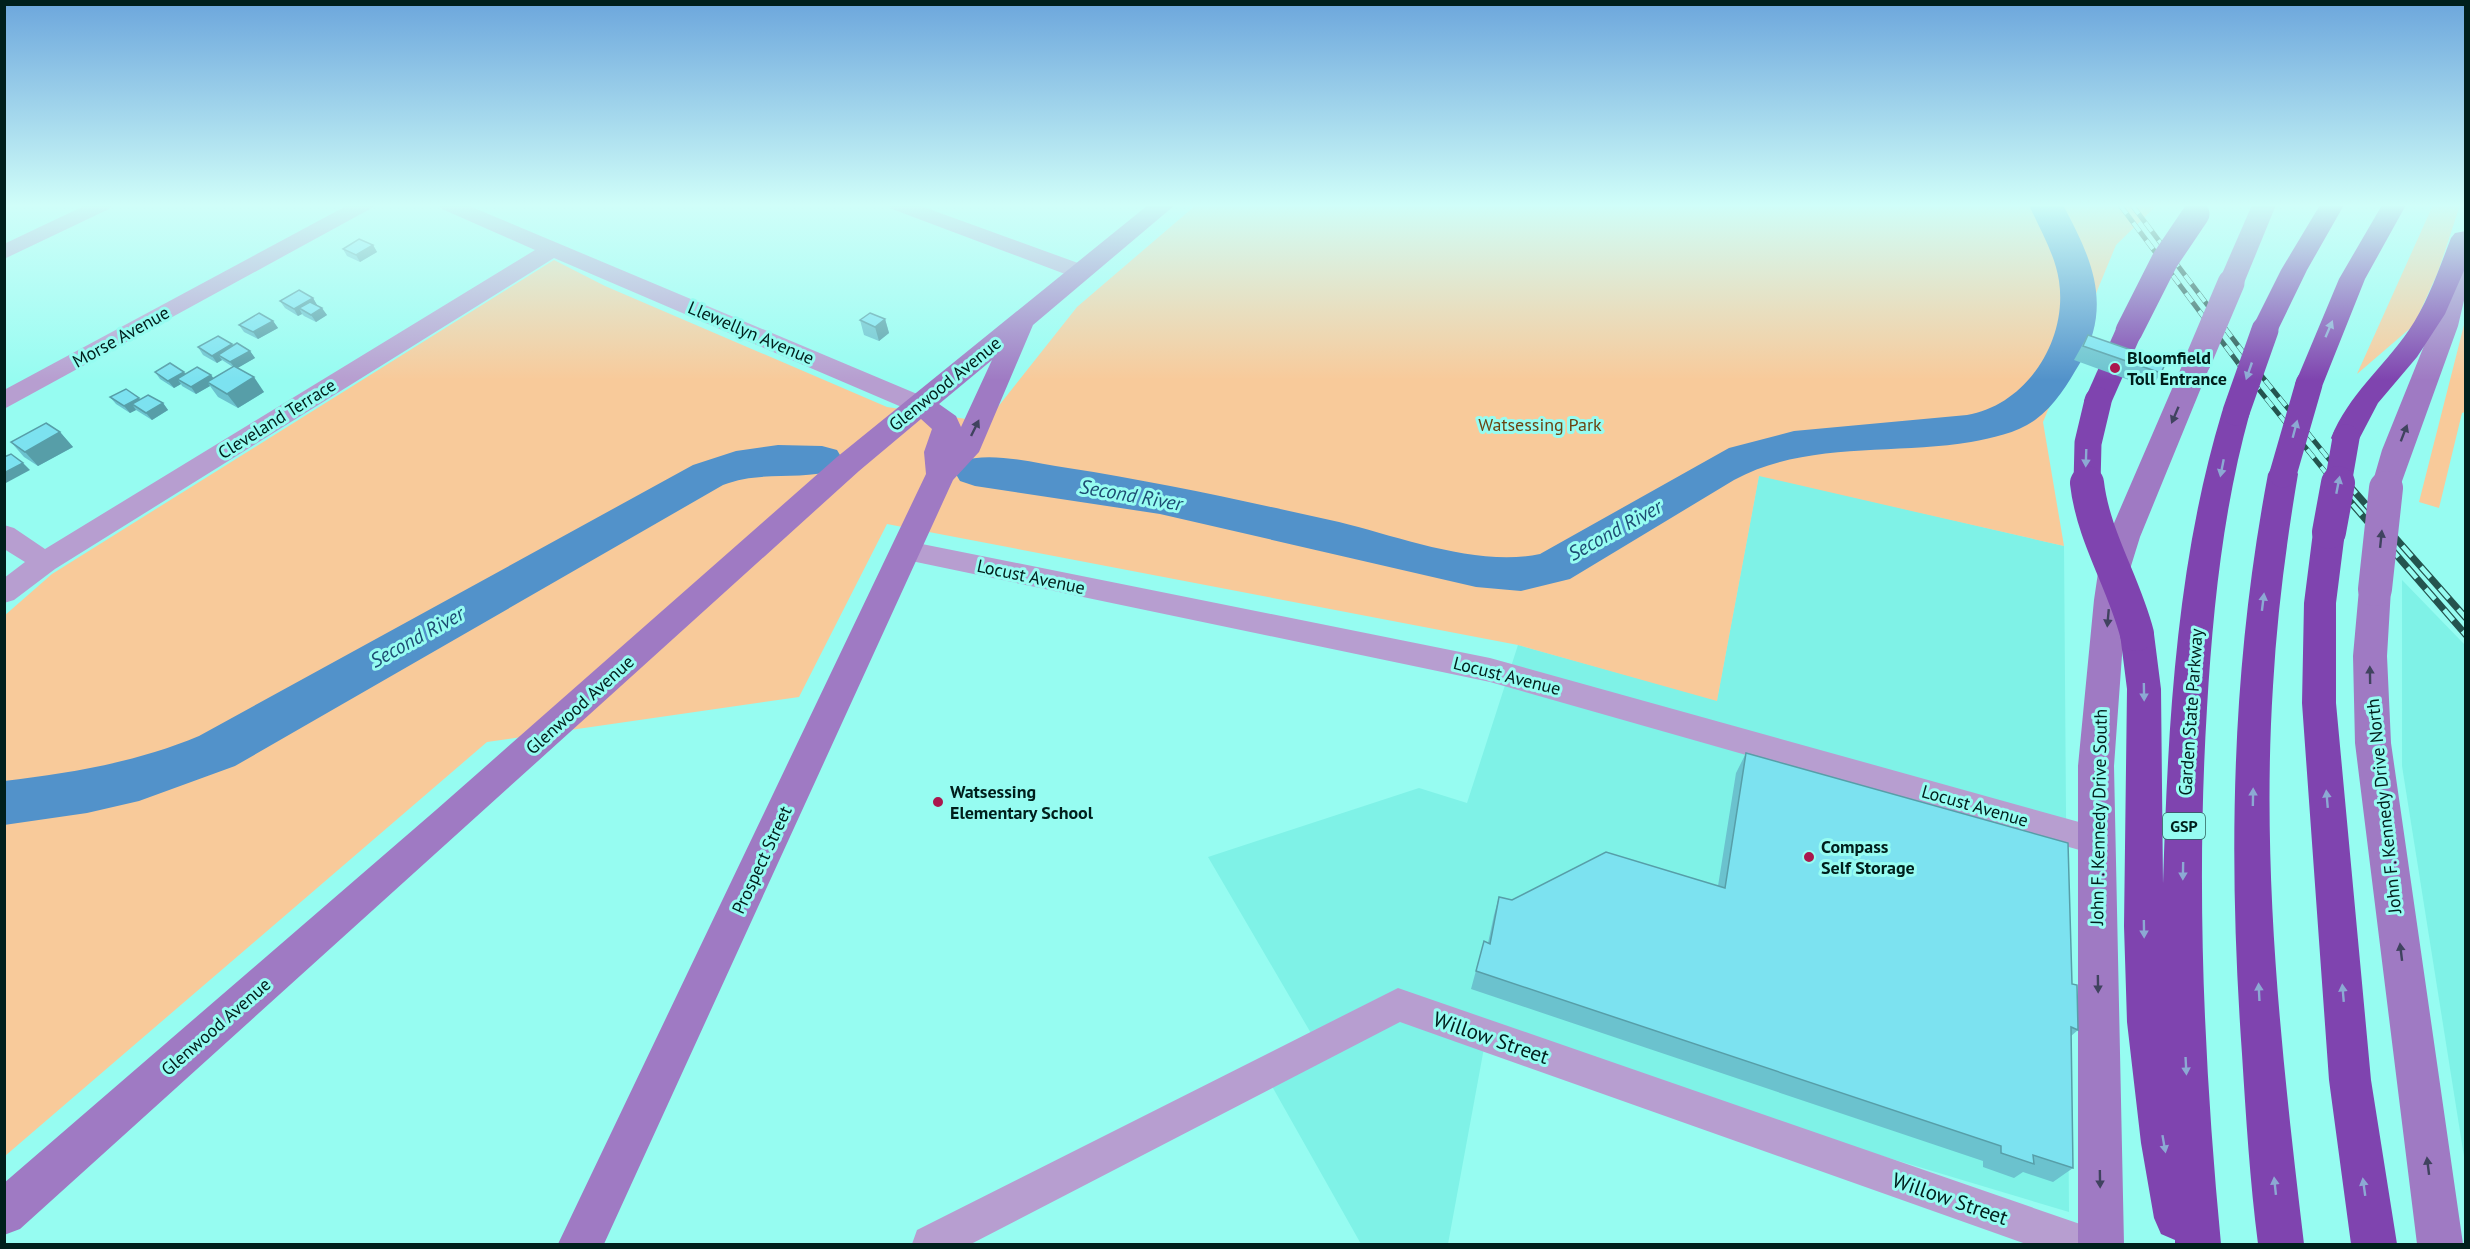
<svg xmlns="http://www.w3.org/2000/svg" width="2470" height="1249" viewBox="0 0 2470 1249" font-family="'PT Sans',sans-serif">
  <style>
    .built { fill: #7ff2e7 }
    .green { fill: #f8ca9a }
    .lines { fill: none; stroke-linecap: round; stroke-linejoin: round }
    .river { fill: #5292ca; fill-rule: evenodd }
    .street { fill: #b79ed0; fill-rule: evenodd }
    .secondary { fill: #9f7ac3; fill-rule: evenodd }
    .highway { fill: #7f44af; fill-rule: evenodd }
    .rail-far1-casing { stroke: #24544f; stroke-width: 5 }
    .rail-casing { stroke: #24544f; stroke-width: 7 }
    .rail-far1 { stroke: #96fcf1; stroke-width: 4; stroke-dasharray: 11; stroke-linecap: butt }
    .rail { stroke: #96fcf1; stroke-width: 4.5; stroke-dasharray: 14; stroke-linecap: butt }
    .secondary-bridge-far1 { stroke: #9f7ac3; stroke-width: 27 }
    .secondary-bridge { stroke: #9f7ac3; stroke-width: 34 }
    .highway-bridge-far1 { stroke: #7f44af; stroke-width: 27 }
    .highway-bridge { stroke: #7f44af; stroke-width: 34 }
    .wall { fill: #6bc2ce }
    .shaded-wall { fill: #579ea8 }
    .building { fill: #7ce2f0; stroke: #579ea8; stroke-width: 1.5 }
    .oneway { fill: #8ca9d3 }
    .oneway2 { fill: #40435f }
    .poi-dot { fill: #aa174d; stroke: #96fcf1; stroke-width: 2 }
    .labels { text-anchor: middle; stroke-width: 6; stroke-linejoin: round; paint-order: stroke }
    .shield { fill: #96fcf1; stroke: #2d615c; stroke-width: 1.5 }
    .shield-label { font-size: 16px; font-weight: bold; fill: #001f1c }
    .street-label { font-size: 18px; fill: #001f1c; stroke: #96fcf1 }
    .poi-label { font-size: 18px; font-weight: bold; fill: #001f1c; stroke: #96fcf1; text-anchor: start }
    .park-label { font-size: 18px; fill: #6b4413; stroke: #96fcf1 }
    .water-label { font-size: 20px; font-style: italic; fill: #1d4c73; stroke: #96fcf1 }
    .near-street-label { font-size: 21px; fill: #001f1c; stroke: #96fcf1 }
  </style>
  <rect width="100%" height="100%" fill="#96fcf1"/>
  <g class="built">
    <polygon points="1759,475 2064,546 2069,1212 1486,1037 1448,1244 1361,1244 1269,1081 1322,1052 1208,857 1419,788 1467,803 1518,645 1717,700"/>
    <polygon points="2402,580 2465,645 2465,1163 2402,766"/>
  </g>
  <g class="green">
    <polygon points="1196,205 2157,205 2116,245 2043,422 2064,546 1759,476 1717,701 1518,645 887,524 799,697 487,742 5,1156 4,616 52,574 554,260 605,286 887,407 986,422 1077,307"/>
    <polygon points="2433,205 2460,205 2438,272 2414,325 2357,374"/>
    <polygon points="2465,321 2465,412 2462,413 2439,508 2419,502"/>
  </g>
  <g class="lines">
    <g class="river">
      <path d="M2029,205H2063C2092,259 2113,305 2080,363C2068,383 2055,406 2035,420C2017,433 1992,438 1971,442C1894,455 1805,441 1734,480L1570,579L1521,591L1476,587L1160,514L975,486L960,481L954,471L960,461C993,451 1034,463 1068,468C1159,482 1249,502 1339,522C1400,537 1477,567 1540,554L1729,448L1794,431L1967,415C2026,405 2068,341 2059,281C2055,254 2040,230 2029,205Z"/>
      <path d="M778,445L822,446L837,450L843,460L837,470C799,481 760,470 723,485L235,766L139,801L87,813L4,825V781C72,773 137,762 199,736L693,465L736,451Z"/>
    </g>
    <g class="street">
      <polygon points="86,205 113,205 109,209 4,259 4,244"/>
      <polygon points="348,205 374,205 370,209 4,409 4,390"/>
      <polygon points="438,205 467,205 929,399 932,405 929,411 920,413 911,411 554,258 55,569 14,600 4,603 4,578 25,562 4,549 4,525 14,528 45,549 535,250 442,209"/>
      <polygon points="888,205 918,205 1089,267 1092,272 1089,277 1073,277 892,209"/>
      <polygon points="907,541 1490,658 2097,827 2108,831 2113,841 2108,851 2097,855 1490,682 897,558 893,551 897,544"/>
      <polygon points="1398,988 2080,1224 2094,1230 2100,1244 2026,1244 1400,1022 971,1244 912,1244 917,1230"/>
    </g>
    <g class="secondary">
      <path d="M1148,205H1175L1033,325L979,452L953,480L604,1244H558L926,474L924,452L932,429L921,419L859,471L20,1229L4,1235V1183L436,810L837,457ZM992,360L961,427L956,416L939,404Z"/>
      <polygon points="2252,205 2276,205 2244,283 2240,289 2231,291 2222,289 2218,283"/>
      <polygon points="2461,245 2466,246 2466,292 2458,326 2397,495 2386,499 2375,495 2371,488 2382,450 2432,326 2448,253 2452,248"/>
      <polygon points="2198,352 2208,355 2212,361 2140,537 2131,566 2126,600 2114,766 2124,1244 2078,1244 2078,766 2094,600 2099,566 2108,537 2184,361 2188,355"/>
      <polygon points="2375,577 2386,580 2391,589 2387,656 2391,743 2463,1244 2417,1244 2355,743 2353,656 2359,589 2364,580"/>
    </g>
    <g class="highway">
      <polygon points="2320,205 2344,205 2307,270 2275,336 2265,338 2255,336 2251,330 2281,270"/>
      <polygon points="2382,205 2406,205 2365,279 2323,384 2319,390 2309,393 2299,390 2295,384 2339,279"/>
      <path d="M2466,231V266L2445,314L2417,357L2378,403L2356,445L2346,448L2336,445L2331,438C2349,394 2383,368 2409,330C2428,302 2439,269 2451,238L2455,233Z"/>
      <polygon points="2129,323 2139,325 2143,331 2112,401 2108,408 2098,410 2088,408 2084,401 2115,331 2119,325"/>
      <path d="M2236,402L2246,405L2250,412C2223,509 2213,608 2207,708C2196,887 2204,1066 2221,1244H2175V1240L2161,1234L2154,1218L2141,1143L2127,1022L2124,926L2127,689L2120,634L2125,625L2137,621L2149,625L2154,634L2161,689L2163,884C2168,726 2176,564 2222,412L2226,405Z"/>
      <path d="M2283,464L2294,467L2298,474C2286,545 2277,615 2273,686C2261,872 2282,1059 2304,1244H2258C2250,1182 2246,1117 2242,1054C2228,856 2231,670 2268,474L2272,467Z"/>
      <polygon points="2329,521 2340,524 2345,532 2336,603 2336,703 2371,1080 2397,1244 2351,1244 2329,1080 2302,703 2304,603 2313,532 2318,524"/>
    </g>
    <g class="rail-far1-casing">
      <g id="rail-far1">
        <polyline points="2120,205 2244,371 2335,484"/>
        <polyline points="2132,205 2252,364 2349,484"/>
      </g>
    </g>
    <g class="rail-casing">
      <g id="rail">
        <polyline points="2334,483 2466,635"/>
        <polyline points="2347,483 2466,618"/>
      </g>
    </g>
    <use href="#rail-far1" class="rail-far1"/>
    <use href="#rail" class="rail"/>
    <polyline class="secondary-bridge-far1" points="2198,361 2231,283"/>
    <polyline class="secondary-bridge" points="2375,589 2386,488"/>
    <g class="highway-bridge-far1">
      <polyline points="2129,331 2165,260 2196,214"/>
      <polyline points="2236,412 2265,330"/>
      <polyline points="2283,474 2309,384"/>
      <polyline points="2087,484 2088,443 2098,401"/>
      <polyline points="2338,484 2346,438"/>
    </g>
    <g class="highway-bridge">
      <path d="M2087,483C2093,536 2124,583 2137,634"/>
      <polyline points="2329,532 2338,483"/>
    </g>
  </g>
  <g class="wall">
    <polygon points="373,245 377,252 360,262 347,256 343,249"/>
    <polygon points="313,298 317,305 327,315 316,322 304,316 302,314 298,316 285,308 280,301"/>
    <polygon points="885,319 889,333 879,341 864,335 860,320"/>
    <polygon points="273,321 278,328 258,339 244,332 239,325"/>
    <polygon points="2088,335 2161,373 2151,388 2074,360"/>
    <polygon points="232,344 233,346 250,351 255,358 237,368 264,392 238,408 218,397 210,386 196,394 182,386 181,384 174,388 160,379 155,372 211,375 214,379 233,367 222,360 217,363 203,355 198,347"/>
    <polygon points="110,397 141,399 163,403 168,410 152,420 136,410 130,413 116,404"/>
    <polygon points="60,432 73,447 38,466 24,457 11,442"/>
    <polygon points="1746,753 2072,984 2078,1030 2071,1036 2073,1168 2053,1182 2023,1172 2014,1178 1983,1167 1983,1161 1471,989 1484,941 1488,943 1494,915 1499,897 1512,900 1718,886 1736,773"/>
  </g>
  <g class="shaded-wall">
    <polygon points="373,245 377,252 360,262 356,255"/>
    <polygon points="313,298 317,305 299,308 302,314 298,316 294,309"/>
    <polygon points="322,308 327,315 316,322 311,315"/>
    <polygon points="885,319 889,333 879,341 875,327"/>
    <polygon points="273,321 278,328 258,339 253,332"/>
    <polygon points="232,344 237,352 218,355 222,360 217,363 212,356"/>
    <polygon points="250,351 255,358 236,369 230,362"/>
    <polygon points="184,372 189,379 177,379 181,384 174,388 168,381"/>
    <polygon points="211,375 216,382 207,382 210,386 196,394 191,387"/>
    <polygon points="254,377 264,392 238,408 227,394"/>
    <polygon points="139,398 145,405 132,404 136,410 130,413 124,406"/>
    <polygon points="163,403 168,410 152,420 146,413"/>
    <polygon points="60,432 73,447 38,466 25,452"/>
    <polygon points="23,463 30,470 4,484 4,473"/>
  </g>
  <g class="building">
    <polygon points="359,239 373,245 356,255 343,249"/>
    <polygon points="299,290 313,298 294,309 280,301"/>
    <polygon points="310,302 322,308 311,315 299,308"/>
    <polygon points="259,313 273,321 253,332 239,325"/>
    <polygon points="870,313 885,319 875,327 860,320"/>
    <polygon points="2088,335 2166,362 2161,373 2083,346"/>
    <polygon points="218,336 232,344 212,356 198,347"/>
    <polygon points="237,343 250,351 230,362 218,355"/>
    <polygon points="170,363 184,372 168,381 155,372"/>
    <polygon points="234,366 254,377 227,394 207,382"/>
    <polygon points="197,367 211,375 191,387 177,379"/>
    <polygon points="126,389 139,398 124,406 110,397"/>
    <polygon points="148,395 163,403 146,413 132,404"/>
    <polygon points="46,423 60,432 25,452 11,442"/>
    <polygon points="11,454 23,463 4,473 4,457"/>
    <polygon points="1746,753 2068,843 2072,984 2077,985 2078,1030 2071,1027 2073,1168 2033,1155 2034,1164 2001,1153 2001,1146 1476,971 1484,941 1490,944 1499,897 1512,900 1606,852 1725,888"/>
  </g>
  <defs><path id="oneway-solid" d="M-6-.8H1V-3.2L6.5 0L1 3.2V.8H-6Z" transform="scale(1.5)"/></defs>
  <g class="oneway">
    <use href="#oneway-solid" transform="translate(2329 329) rotate(-67)"/>
    <use href="#oneway-solid" transform="translate(2249 371) rotate(109)"/>
    <use href="#oneway-solid" transform="translate(2295 429) rotate(-75)"/>
    <use href="#oneway-solid" transform="translate(2086 458) rotate(92)"/>
    <use href="#oneway-solid" transform="translate(2222 468) rotate(101)"/>
    <use href="#oneway-solid" transform="translate(2338 485) rotate(-79)"/>
    <use href="#oneway-solid" transform="translate(2263 602) rotate(-83)"/>
    <use href="#oneway-solid" transform="translate(2144 692) rotate(89)"/>
    <use href="#oneway-solid" transform="translate(2253 797) rotate(-89)"/>
    <use href="#oneway-solid" transform="translate(2327 799) rotate(-95)"/>
    <use href="#oneway-solid" transform="translate(2183 871) rotate(91)"/>
    <use href="#oneway-solid" transform="translate(2144 929) rotate(89)"/>
    <use href="#oneway-solid" transform="translate(2259 992) rotate(-93)"/>
    <use href="#oneway-solid" transform="translate(2343 993) rotate(-95)"/>
    <use href="#oneway-solid" transform="translate(2186 1066) rotate(87)"/>
    <use href="#oneway-solid" transform="translate(2164 1144) rotate(80)"/>
    <use href="#oneway-solid" transform="translate(2275 1186) rotate(-96)"/>
    <use href="#oneway-solid" transform="translate(2364 1187) rotate(-98)"/>
  </g>
  <g class="oneway2">
    <use href="#oneway-solid" transform="translate(2175 415) rotate(113)"/>
    <use href="#oneway-solid" transform="translate(975 428) rotate(-64)"/>
    <use href="#oneway-solid" transform="translate(2404 433) rotate(-69)"/>
    <use href="#oneway-solid" transform="translate(2381 539) rotate(-84)"/>
    <use href="#oneway-solid" transform="translate(2108 618) rotate(95)"/>
    <use href="#oneway-solid" transform="translate(2370 675) rotate(-91)"/>
    <use href="#oneway-solid" transform="translate(2401 952) rotate(-97)"/>
    <use href="#oneway-solid" transform="translate(2098 984) rotate(89)"/>
    <use href="#oneway-solid" transform="translate(2428 1166) rotate(-97)"/>
    <use href="#oneway-solid" transform="translate(2100 1179) rotate(89)"/>
  </g>
  <linearGradient id="sky" x2="0" y2="1"><stop stop-color="#6ca6dc"/><stop offset="0.54" stop-color="#d0fef9"/><stop offset="1" stop-color="#d0fef9" stop-opacity="0"/></linearGradient>
  <rect width="2470" height="380" fill="url(#sky)"/>
  <g class="poi-dot">
    <circle cx="2115" cy="368" r="6"/>
    <circle cx="938" cy="802" r="6"/>
    <circle cx="1809" cy="857" r="6"/>
  </g>
  <g class="labels">
    <rect class="shield" x="2163" y="813" width="42" height="26" rx="4.5"/>
    <g class="shield-label">
      <text x="2184" y="832">GSP</text>
    </g>
    <g class="street-label">
      <text transform="translate(751 333) rotate(23)" y="6">Llewellyn Avenue</text>
      <text transform="translate(121 337) rotate(-29)" y="6">Morse Avenue</text>
      <text transform="translate(945 384) rotate(-39)" y="6">Glenwood Avenue</text>
      <text transform="translate(277 419) rotate(-32)" y="6">Cleveland Terrace</text>
      <text transform="translate(1031 577) rotate(12)" y="6">Locust Avenue</text>
      <text transform="translate(1507 676) rotate(14)" y="6">Locust Avenue</text>
      <text transform="translate(580 705) rotate(-42)" y="6">Glenwood Avenue</text>
      <text transform="translate(2191 712) rotate(-86)" y="6">Garden State Parkway</text>
      <text transform="translate(1975 806) rotate(16)" y="6">Locust Avenue</text>
      <text transform="translate(2384 806) rotate(-96)" y="6">John F. Kennedy Drive North</text>
      <text transform="translate(2099 817) rotate(-89)" y="6">John F. Kennedy Drive South</text>
      <text transform="translate(762 860) rotate(-65)" y="6">Prospect Street</text>
      <text transform="translate(216 1027) rotate(-41)" y="6">Glenwood Avenue</text>
    </g>
    <g class="poi-label">
      <text x="2127" y="364">Bloomfield<tspan x="2127" dy="21">Toll Entrance</tspan></text>
      <text x="950" y="798">Watsessing<tspan x="950" dy="21">Elementary School</tspan></text>
      <text x="1821" y="853">Compass<tspan x="1821" dy="21">Self Storage</tspan></text>
    </g>
    <g class="park-label">
      <text x="1540" y="431">Watsessing Park</text>
    </g>
    <g class="water-label">
      <text transform="translate(1131 495) rotate(10)" y="7">Second River</text>
      <text transform="translate(1615 530) rotate(-29)" y="7">Second River</text>
      <text transform="translate(417 637) rotate(-29)" y="7">Second River</text>
    </g>
    <g class="near-street-label">
      <text transform="translate(1491 1038) rotate(19)" y="7">Willow Street</text>
      <text transform="translate(1950 1199) rotate(19)" y="7">Willow Street</text>
    </g>
  </g>
  <rect width="2470" height="1249" fill="none" stroke="#001f1c" stroke-width="12"/>
</svg>
